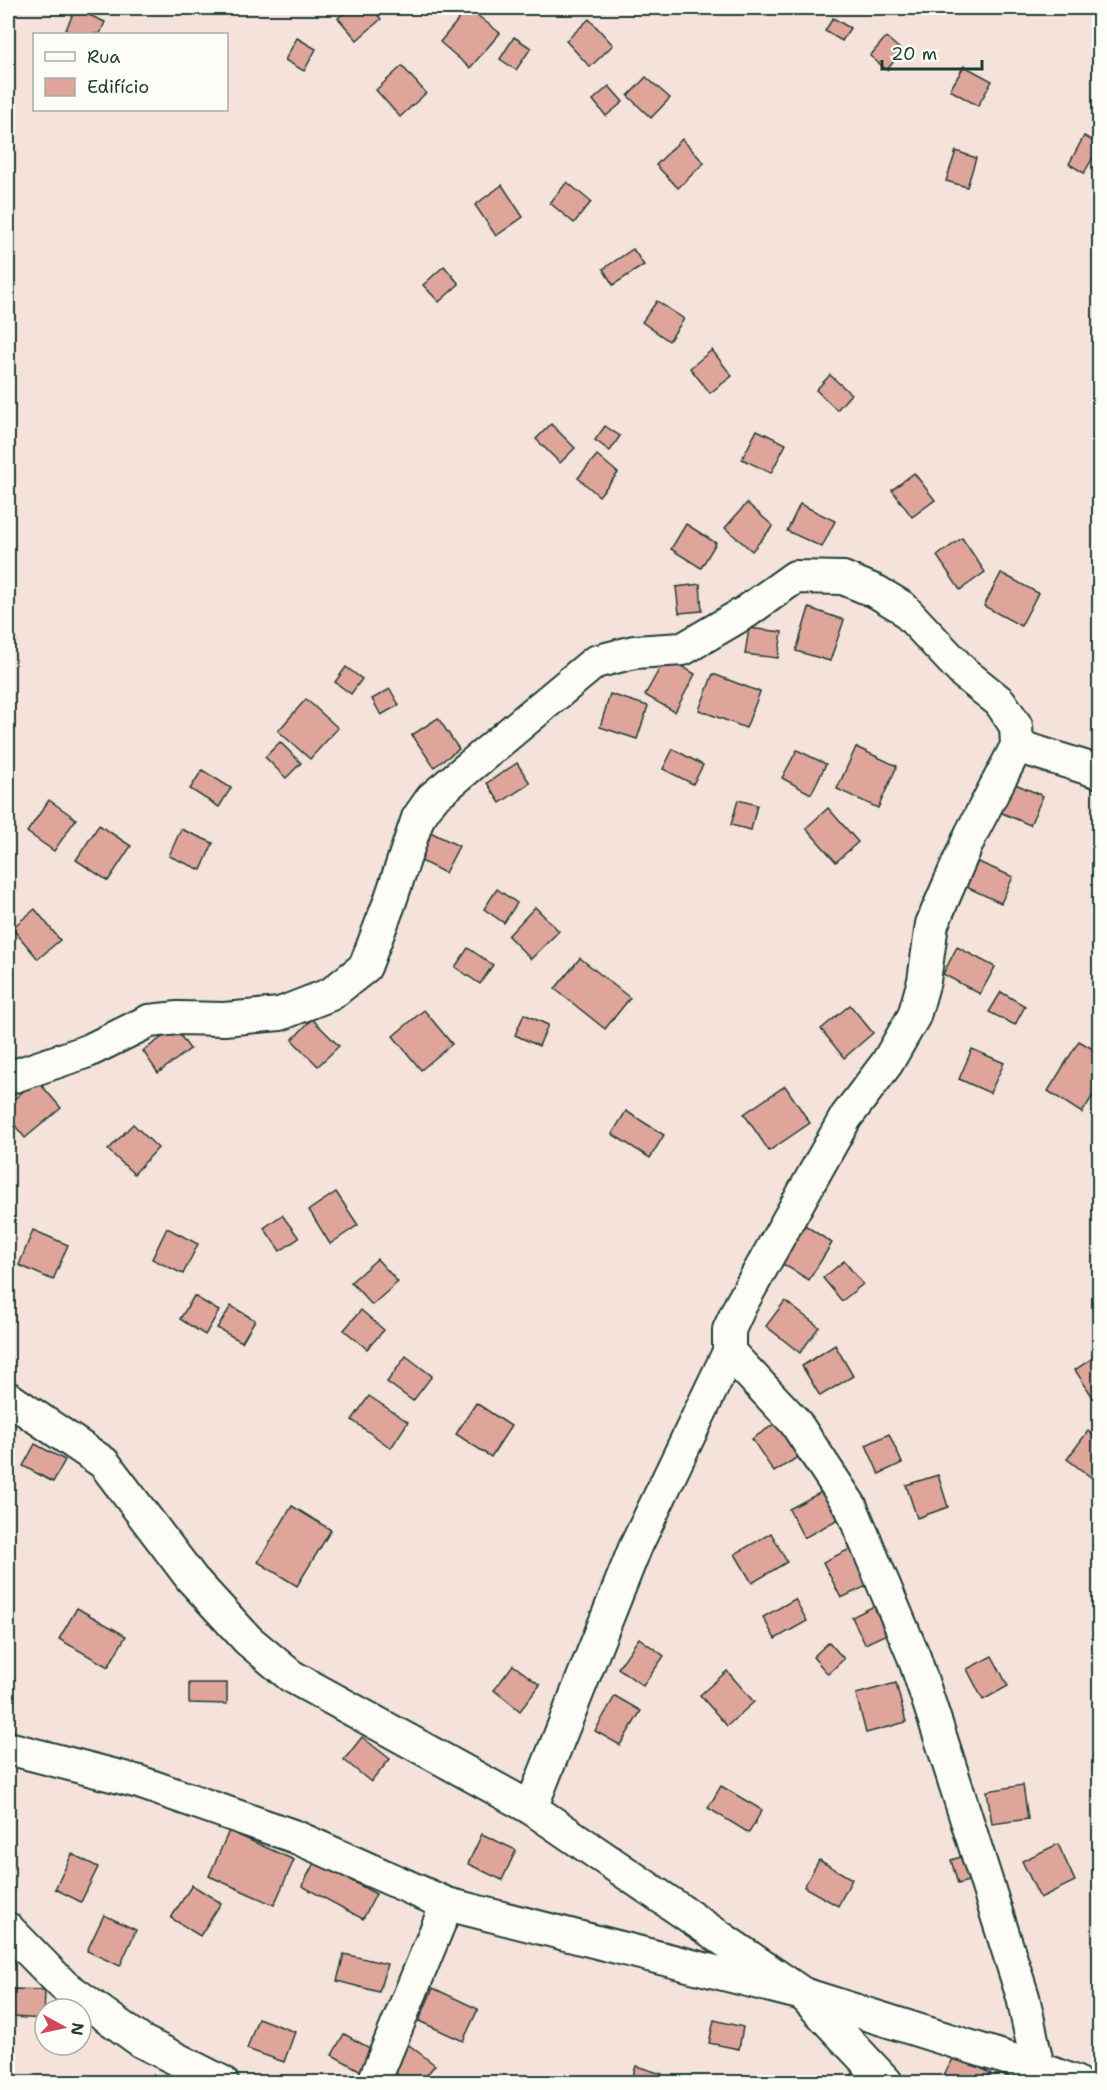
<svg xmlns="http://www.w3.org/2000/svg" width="1107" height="2090" viewBox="0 0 1107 2090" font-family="'Shantell Sans',sans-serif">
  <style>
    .building { fill: #dfa59b; stroke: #1f3d34; stroke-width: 1.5 }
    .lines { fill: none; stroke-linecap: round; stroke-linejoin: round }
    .street-casing { stroke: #1f3d34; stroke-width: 36 }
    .street { stroke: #fdfcf7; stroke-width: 32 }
  </style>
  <rect width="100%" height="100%" fill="#f4e2db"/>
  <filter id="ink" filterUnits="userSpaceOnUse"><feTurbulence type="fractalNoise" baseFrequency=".0167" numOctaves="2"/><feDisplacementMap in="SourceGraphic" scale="12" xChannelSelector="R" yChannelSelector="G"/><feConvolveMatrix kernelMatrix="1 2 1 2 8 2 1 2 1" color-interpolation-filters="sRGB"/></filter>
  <g filter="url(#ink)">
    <g class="building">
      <polygon points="351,8 371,8 381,19 357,40 338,18"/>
      <polygon points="468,8 500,33 470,68 440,42"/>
      <polygon points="75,9 105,22 100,34 70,34 65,32"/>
      <polygon points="833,18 850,28 842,41 825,31"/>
      <polygon points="589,19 613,45 590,67 566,41"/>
      <polygon points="514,37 531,48 516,70 500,59"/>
      <polygon points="886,37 902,51 887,70 870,56"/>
      <polygon points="297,38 316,49 304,71 285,60"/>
      <polygon points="402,66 426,93 400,117 376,90"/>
      <polygon points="964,66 992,81 978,106 950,90"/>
      <polygon points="646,77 670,98 651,118 628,96"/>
      <polygon points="609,86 623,102 606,116 593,100"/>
      <polygon points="1084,136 1100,145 1084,173 1069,164"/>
      <polygon points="682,139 704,163 678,188 656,165"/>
      <polygon points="956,151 976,158 967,187 946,181"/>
      <polygon points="567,182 591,202 574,223 550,203"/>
      <polygon points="502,185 523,217 496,236 475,205"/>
      <polygon points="633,249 644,265 613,285 603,269"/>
      <polygon points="444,266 459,284 439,302 423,285"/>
      <polygon points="657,301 684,319 669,341 642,322"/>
      <polygon points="712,350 732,376 710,393 690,368"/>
      <polygon points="830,375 851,394 837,410 816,390"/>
      <polygon points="551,424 575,448 560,463 536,439"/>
      <polygon points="605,426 620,436 610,451 595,440"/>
      <polygon points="757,430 786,444 771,473 742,459"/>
      <polygon points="597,455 618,473 599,496 578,478"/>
      <polygon points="914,473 935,500 912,517 892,490"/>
      <polygon points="747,503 773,526 752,551 725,528"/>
      <polygon points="800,504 835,521 822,547 787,531"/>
      <polygon points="686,524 716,543 701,568 671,549"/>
      <polygon points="962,538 985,572 960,590 937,556"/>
      <polygon points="1001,573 1038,593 1021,626 984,606"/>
      <polygon points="700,584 702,611 679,613 676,587"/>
      <polygon points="809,608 844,620 830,661 796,651"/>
      <polygon points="749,628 782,632 778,658 745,654"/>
      <polygon points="666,657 695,674 675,712 645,695"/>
      <polygon points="346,667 362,679 351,694 335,682"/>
      <polygon points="713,674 760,692 746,728 699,710"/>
      <polygon points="390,689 399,705 381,715 372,699"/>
      <polygon points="610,694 648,706 637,739 600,727"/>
      <polygon points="306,699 338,728 310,759 278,731"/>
      <polygon points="438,718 459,749 434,767 412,735"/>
      <polygon points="280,742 301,763 286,778 265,757"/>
      <polygon points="856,747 897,766 878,808 837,789"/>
      <polygon points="673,749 703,765 693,784 663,769"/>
      <polygon points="797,750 826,764 811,794 782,778"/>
      <polygon points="517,763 530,783 500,803 487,783"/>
      <polygon points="202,770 231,788 219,807 190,789"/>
      <polygon points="1013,783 1043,796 1030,825 1000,812"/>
      <polygon points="49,800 76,819 54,851 27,832"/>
      <polygon points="738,800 757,805 751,830 731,825"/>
      <polygon points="828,808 858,842 836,862 806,828"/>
      <polygon points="99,825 131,846 108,881 76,860"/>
      <polygon points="181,829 213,843 201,870 169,856"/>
      <polygon points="426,830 459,846 445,873 413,857"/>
      <polygon points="974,860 1013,877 1001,903 962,885"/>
      <polygon points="497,889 517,903 504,923 484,909"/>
      <polygon points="535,907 559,931 531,959 508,936"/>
      <polygon points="35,909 60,940 38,959 12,928"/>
      <polygon points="957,947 995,967 980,994 943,974"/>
      <polygon points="468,948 493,965 480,984 455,967"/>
      <polygon points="580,958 630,998 605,1029 555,989"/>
      <polygon points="1001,992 1025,1006 1015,1025 989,1012"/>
      <polygon points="850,1005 873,1033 844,1058 821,1029"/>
      <polygon points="424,1010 452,1044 421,1070 393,1036"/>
      <polygon points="524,1014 548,1025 539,1046 515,1035"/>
      <polygon points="312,1019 339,1046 318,1066 292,1040"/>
      <polygon points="175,1028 190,1049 158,1073 143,1051"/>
      <polygon points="1079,1041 1100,1053 1100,1084 1082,1113 1048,1091"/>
      <polygon points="972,1049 1004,1063 990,1093 959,1079"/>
      <polygon points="37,1080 61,1108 25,1138 8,1117 8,1104"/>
      <polygon points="785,1086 810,1123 769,1151 744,1114"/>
      <polygon points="626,1111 664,1135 650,1158 612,1134"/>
      <polygon points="133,1124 158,1148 134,1174 108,1150"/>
      <polygon points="336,1192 358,1225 330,1244 309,1210"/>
      <polygon points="282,1215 299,1238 280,1251 264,1228"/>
      <polygon points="797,1220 832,1243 809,1280 773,1258"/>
      <polygon points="167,1228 198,1244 183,1274 152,1259"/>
      <polygon points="33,1230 68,1245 53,1280 19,1265"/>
      <polygon points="377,1259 398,1282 372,1305 351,1282"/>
      <polygon points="844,1261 863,1284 842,1301 823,1278"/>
      <polygon points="194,1296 219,1311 205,1335 180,1319"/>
      <polygon points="785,1301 819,1327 800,1353 766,1326"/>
      <polygon points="231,1306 255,1320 242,1342 217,1328"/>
      <polygon points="361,1310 384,1330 367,1349 344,1330"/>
      <polygon points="835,1345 853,1376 820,1396 802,1366"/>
      <polygon points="1100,1353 1100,1400 1096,1402 1075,1370"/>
      <polygon points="406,1356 432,1376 413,1401 387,1382"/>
      <polygon points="369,1396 408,1422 391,1448 352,1420"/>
      <polygon points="476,1403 511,1426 491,1457 456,1434"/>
      <polygon points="776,1423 798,1457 774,1472 752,1439"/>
      <polygon points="1088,1431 1100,1440 1100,1484 1067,1459"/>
      <polygon points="889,1434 902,1463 879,1474 866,1445"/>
      <polygon points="35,1444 65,1460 53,1482 23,1466"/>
      <polygon points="938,1475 948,1507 917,1518 906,1485"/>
      <polygon points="827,1489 842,1517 804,1538 789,1509"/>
      <polygon points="292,1506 331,1530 297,1586 258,1562"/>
      <polygon points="771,1533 787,1562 752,1583 735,1554"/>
      <polygon points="854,1547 871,1584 841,1598 823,1562"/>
      <polygon points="795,1599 807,1621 775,1639 763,1617"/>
      <polygon points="878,1604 891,1632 865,1644 852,1617"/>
      <polygon points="77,1608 126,1636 108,1667 59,1639"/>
      <polygon points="639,1638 664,1656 643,1686 618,1668"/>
      <polygon points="829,1642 844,1659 828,1674 813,1657"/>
      <polygon points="992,1656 1008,1686 983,1700 967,1669"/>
      <polygon points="513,1665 540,1685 520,1711 494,1690"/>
      <polygon points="727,1671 754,1702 727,1726 700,1695"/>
      <polygon points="189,1683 227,1683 227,1704 189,1703"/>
      <polygon points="896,1683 906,1722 866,1733 856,1694"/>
      <polygon points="615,1696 641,1711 620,1745 595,1731"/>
      <polygon points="362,1737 390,1759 371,1782 344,1760"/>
      <polygon points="1023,1785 1028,1819 992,1824 987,1791"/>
      <polygon points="721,1786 762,1810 749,1833 708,1808"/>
      <polygon points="229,1831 294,1860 274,1905 209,1876"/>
      <polygon points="482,1834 516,1850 502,1880 468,1864"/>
      <polygon points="1058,1844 1075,1881 1040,1898 1022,1861"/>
      <polygon points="72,1854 98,1867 81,1902 55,1889"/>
      <polygon points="971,1854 978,1878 958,1884 951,1860"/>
      <polygon points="819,1860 852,1879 838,1906 804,1887"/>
      <polygon points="315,1861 376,1894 363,1919 302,1886"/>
      <polygon points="192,1885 221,1903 200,1936 171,1918"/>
      <polygon points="104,1915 136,1930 120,1966 87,1951"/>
      <polygon points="344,1954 387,1964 379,1992 337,1981"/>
      <polygon points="433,1988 478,2009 463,2041 419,2021"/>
      <polygon points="13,1989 45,1990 44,2019 12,2017"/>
      <polygon points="258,2018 295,2032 284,2062 247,2049"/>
      <polygon points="714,2020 743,2027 739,2049 709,2043"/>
      <polygon points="344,2034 375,2051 363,2072 332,2055"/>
      <polygon points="409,2045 435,2065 421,2082 407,2082 391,2069"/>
      <polygon points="956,2054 991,2074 987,2082 940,2082"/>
      <polygon points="636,2066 662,2074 659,2082 631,2082"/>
      <polygon points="855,2071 870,2082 845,2082"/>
    </g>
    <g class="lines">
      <g class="street-casing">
        <g id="street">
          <polyline points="1017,746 1100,772"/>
          <polyline points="8,1078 88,1051 149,1021 178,1018 224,1019 280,1014 331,994 365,967 389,904 418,818 432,798 595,662 634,652 683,649 746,612 795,577 843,578 877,592 902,607 964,673 1000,702 1016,726 1017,746 971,834 932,924 924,981 914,1016 887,1063 846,1117 740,1306 729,1330 729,1352 635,1548 531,1808"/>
          <polyline points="729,1352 795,1422 851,1507 914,1657 942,1742 1023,1997 1038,2068"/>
          <polyline points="8,1398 104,1463 192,1579 248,1640 291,1676 531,1808 803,1994 886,2082"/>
          <polyline points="8,1748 139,1782 296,1837 447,1904 803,1994 1038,2068 1075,2082"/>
          <polyline points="8,1929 63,1985 141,2041 222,2082"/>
          <polyline points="374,2082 447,1904"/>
        </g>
      </g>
      <use href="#street" class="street"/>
    </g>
  </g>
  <rect width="1107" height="2090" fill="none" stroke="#fdfcf7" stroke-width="30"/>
  <rect x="15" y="15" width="1077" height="2060" fill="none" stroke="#1f3d34" stroke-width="2" filter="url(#ink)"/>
  <rect x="33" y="33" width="195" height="78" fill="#fdfcf7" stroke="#a4b0a9" stroke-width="1.5"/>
  <rect x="45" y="52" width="30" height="9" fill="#fdfcf7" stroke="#a4b0a9" stroke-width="1.5"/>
  <text x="87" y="63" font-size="18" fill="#1f3d34">Rua</text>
  <rect x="45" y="78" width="30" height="18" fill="#dfa59b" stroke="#a4b0a9" stroke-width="1.5"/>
  <text x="87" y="93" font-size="18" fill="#1f3d34">Edifício</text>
  <g transform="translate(63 2027) rotate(98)"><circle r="28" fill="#fdfcf7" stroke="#a4b0a9" stroke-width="1.5"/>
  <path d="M0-4.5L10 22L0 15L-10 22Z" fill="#d1495b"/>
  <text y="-9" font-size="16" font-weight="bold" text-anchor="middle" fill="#1f3d34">N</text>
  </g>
  <path d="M882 60v9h100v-9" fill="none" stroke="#1f3d34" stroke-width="3"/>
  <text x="891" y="60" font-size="18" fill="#1f3d34" stroke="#fdfcf7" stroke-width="4.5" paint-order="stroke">20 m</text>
</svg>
